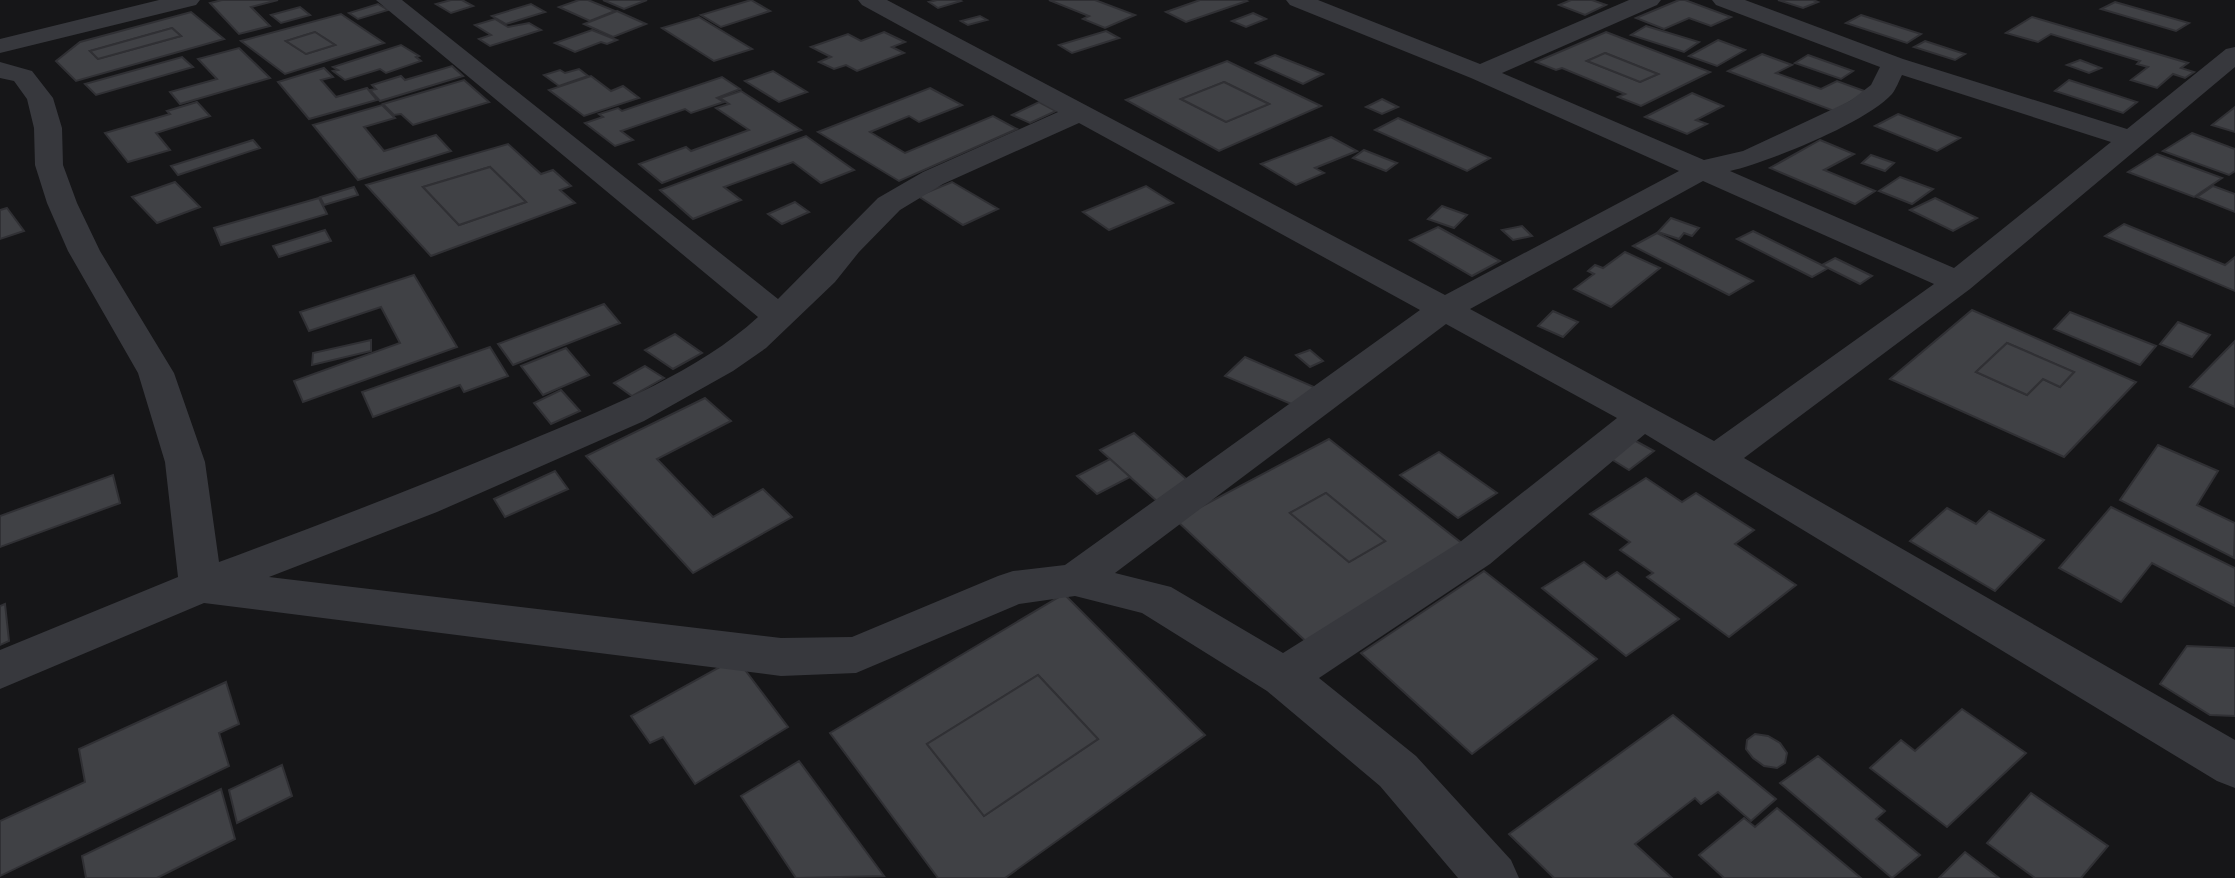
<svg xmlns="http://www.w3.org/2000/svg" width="2235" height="878" viewBox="0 0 2235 878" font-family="'PT Sans',sans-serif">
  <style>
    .building { fill: #404145; stroke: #303034; stroke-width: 2; fill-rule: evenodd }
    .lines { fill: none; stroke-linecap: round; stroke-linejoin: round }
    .minor { fill: #37383d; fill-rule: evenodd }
  </style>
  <rect width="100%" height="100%" fill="#161618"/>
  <g class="building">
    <polygon points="222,0 278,0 251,7 270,26 239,34 210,3"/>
    <polygon points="451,0 462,0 473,6 451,13 436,4"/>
    <polygon points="579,0 588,0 615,11 590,21 559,7"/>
    <polygon points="603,0 647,0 624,9"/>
    <polygon points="751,0 770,11 721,27 701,15"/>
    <polygon points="937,0 959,0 961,1 938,8 929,2"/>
    <polygon points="1049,0 1095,0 1135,15 1105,28 1083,19 1089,16"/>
    <polygon points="1200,0 1245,0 1247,1 1186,22 1166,12"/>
    <polygon points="1571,0 1592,0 1606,5 1585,15 1559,5"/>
    <polygon points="1679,0 1685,0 1731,17 1711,26 1689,18 1664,29 1636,18"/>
    <polygon points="1778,0 1813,0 1818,2 1803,8"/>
    <polygon points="2115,2 2189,23 2176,31 2101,9"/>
    <polygon points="378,4 388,10 358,19 349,13"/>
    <polygon points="531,4 545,12 506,24 492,16"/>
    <polygon points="300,7 310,15 281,23 271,15"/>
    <polygon points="617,11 646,24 613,37 584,24"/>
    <path d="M191,12L224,39L76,81L56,61L80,42ZM172,28L181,36L98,59L90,51Z"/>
    <polygon points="1253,13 1266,19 1246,27 1232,21"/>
    <path d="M341,14L384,43L285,74L241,41ZM315,32L335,45L306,54L286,41Z"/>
    <polygon points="1861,15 1921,34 1907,43 1846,23"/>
    <polygon points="980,16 987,20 968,25 961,21"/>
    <polygon points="699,17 752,49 714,61 662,28"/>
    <polygon points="2032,17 2188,63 2181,68 2194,72 2185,78 2173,74 2157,88 2131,80 2148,67 2137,64 2140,61 2051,34 2038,42 2006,33"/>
    <polygon points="495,19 508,27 529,23 541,30 490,46 479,39 491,35 475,25"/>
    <polygon points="1646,26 1699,42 1684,52 1631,35"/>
    <polygon points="172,28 181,36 98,59 90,51"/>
    <polygon points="592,30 617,40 607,44 601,42 575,52 555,43"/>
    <polygon points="1106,31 1119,38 1072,53 1059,45"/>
    <polygon points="315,32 335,45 306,54 286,41"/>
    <polygon points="884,32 905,42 892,47 904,53 857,71 846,65 834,69 819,62 831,57 811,47 848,34 861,41"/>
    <path d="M1606,32L1710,72L1641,106L1618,97L1625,94L1562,68L1556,70L1536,62ZM1605,53L1658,74L1640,82L1587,61Z"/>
    <polygon points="1718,40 1745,50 1717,66 1689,56"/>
    <polygon points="1925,41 1965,54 1955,60 1914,47"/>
    <polygon points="401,45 419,56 416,57 421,61 386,73 380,69 345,80 333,71 338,70 333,67"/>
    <polygon points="239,48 270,78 180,104 170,92 217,79 198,59"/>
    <polygon points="1605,53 1658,74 1640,82 1587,61"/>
    <polygon points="1762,54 1792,65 1776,73 1821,89 1837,81 1867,92 1834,111 1728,71"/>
    <polygon points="1275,55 1323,74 1303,84 1256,63"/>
    <polygon points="1808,55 1853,71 1841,79 1795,63"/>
    <polygon points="182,57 193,67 96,95 85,84"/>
    <polygon points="2080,60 2101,68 2089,73 2067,65"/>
    <path d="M1227,61L1321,106L1219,151L1126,100ZM1224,82L1269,104L1226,122L1181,99Z"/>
    <polygon points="452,66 463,76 380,101 370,90 376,89 372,85 401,76 405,80"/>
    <polygon points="324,68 333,77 321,80 336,97 367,88 377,100 309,119 278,82"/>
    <polygon points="579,69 588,76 559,86 544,75 560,70 565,73"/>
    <polygon points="773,71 807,92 779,102 745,81"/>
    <polygon points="591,76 611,91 623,86 639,98 584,116 549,90"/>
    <polygon points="722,77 740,89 717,98 724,102 691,113 685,109 621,131 633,140 615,146 585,123 603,117 599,114 618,108 622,111"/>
    <polygon points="464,80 489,102 413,125 401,114 394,115 383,104"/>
    <polygon points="2069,80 2137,102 2123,113 2055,91"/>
    <polygon points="1224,82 1269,104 1226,122 1181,99"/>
    <polygon points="930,88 962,105 919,122 909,116 870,132 905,153 993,116 1017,129 899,181 818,132"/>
    <polygon points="741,91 801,130 662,183 639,164 686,147 691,151 749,130 716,108 729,104 720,98"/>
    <polygon points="1692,93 1723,106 1696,120 1707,124 1687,134 1645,117"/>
    <polygon points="1382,99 1398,107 1382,114 1366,107"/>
    <polygon points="197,102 210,116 156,133 170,150 128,162 105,133 170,114 167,111"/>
    <polygon points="1039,102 1056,111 1030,123 1012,115"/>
    <polygon points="382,105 395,118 364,127 384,151 436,135 451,151 358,180 313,125"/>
    <polygon points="2235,107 2235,132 2212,125"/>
    <polygon points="1898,114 1960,138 1937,151 1875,126"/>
    <polygon points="1398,118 1490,158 1467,171 1375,130"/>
    <polygon points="2192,133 2235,149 2235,171 2229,175 2163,151"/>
    <polygon points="806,136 854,170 821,183 793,162 724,187 741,200 693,219 660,190"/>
    <polygon points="1331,137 1357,151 1315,168 1324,173 1296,185 1261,164"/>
    <polygon points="253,140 260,148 178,175 171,166"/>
    <polygon points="1820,140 1854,154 1824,170 1875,191 1855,204 1770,168"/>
    <path d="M508,144L541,174L553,170L571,186L560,190L575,203L431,256L366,185ZM490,167L526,202L459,225L423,187Z"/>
    <polygon points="1364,150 1397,163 1386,171 1353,158"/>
    <polygon points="2157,154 2222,178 2194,197 2128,172"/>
    <polygon points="1871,155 1894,163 1885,171 1862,163"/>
    <polygon points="490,167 526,202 459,225 423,187"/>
    <polygon points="1900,177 1933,189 1912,204 1879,191"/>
    <polygon points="175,182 200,207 157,223 132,197"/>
    <polygon points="952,182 998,209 963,225 918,196"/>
    <polygon points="1146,186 1173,203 1109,230 1083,212"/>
    <polygon points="2213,186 2235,194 2235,212 2197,197"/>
    <polygon points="354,187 358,195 324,205 320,197"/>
    <polygon points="319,198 327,214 221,245 214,228"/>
    <polygon points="1935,198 1977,218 1953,231 1910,210"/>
    <polygon points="795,202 809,212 782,224 768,214"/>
    <polygon points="1442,206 1467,215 1454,228 1428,219"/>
    <polygon points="7,208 24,231 0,239 0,210"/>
    <polygon points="1671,218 1699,228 1692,236 1684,233 1679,239 1658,232"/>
    <polygon points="2124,224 2225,265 2235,257 2235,291 2105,236"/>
    <polygon points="1522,226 1532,236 1513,240 1502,230"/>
    <polygon points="1438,227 1500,261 1472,276 1410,240"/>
    <polygon points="325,230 331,241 279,257 273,246"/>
    <polygon points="1753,231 1828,268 1812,277 1737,239"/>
    <polygon points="1657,233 1753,281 1729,295 1633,246"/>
    <polygon points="1625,252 1660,268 1611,307 1574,289 1594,274 1588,271 1595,265 1603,268"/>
    <polygon points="1835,258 1872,276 1860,284 1822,265"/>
    <polygon points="414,275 457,347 303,402 294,381 400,343 381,307 309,331 300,312"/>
    <polygon points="604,304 620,323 513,365 498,344"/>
    <path d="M1972,310L2136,382L2064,457L1890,379ZM2007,343L2074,372L2060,387L2043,379L2027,395L1976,372Z"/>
    <polygon points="1553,311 1578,322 1563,337 1538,326"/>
    <polygon points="2070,312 2156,346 2140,365 2054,329"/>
    <polygon points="2178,322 2210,335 2192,357 2160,344"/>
    <polygon points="675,334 702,353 673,369 645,350"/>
    <polygon points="371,340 371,351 312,365 313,353"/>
    <polygon points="2235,341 2235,407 2190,387"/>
    <polygon points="2007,343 2074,372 2060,387 2043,379 2027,395 1976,372"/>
    <polygon points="490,347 508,376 464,392 460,385 373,417 362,392"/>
    <polygon points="566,348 589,375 543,395 521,366"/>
    <polygon points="1310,350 1323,361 1310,367 1296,355"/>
    <polygon points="1245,357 1314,387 1296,406 1225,376"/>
    <polygon points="645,366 664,378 632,396 614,383"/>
    <polygon points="561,390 580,411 551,424 534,403"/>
    <polygon points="705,398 731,421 657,459 713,517 763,489 792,517 693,573 586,456"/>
    <polygon points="1134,433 1193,485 1159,503 1100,450"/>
    <path d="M1329,439L1468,548L1312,647L1176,520ZM1326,493L1385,541L1349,562L1290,513Z"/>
    <polygon points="1632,439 1654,451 1629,470 1608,457"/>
    <polygon points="2158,445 2218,471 2197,505 2235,523 2234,558 2120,500"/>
    <polygon points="1439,452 1497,493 1458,518 1400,475"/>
    <polygon points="1110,459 1130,477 1097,494 1077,476"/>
    <polygon points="555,471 568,489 505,517 494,499"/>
    <polygon points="113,475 120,503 0,547 0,516"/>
    <polygon points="1646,478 1682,502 1696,493 1754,530 1735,544 1796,585 1729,637 1647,577 1653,573 1620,550 1630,542 1590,514"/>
    <polygon points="1326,493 1385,541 1349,562 1290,513"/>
    <polygon points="2111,507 2235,568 2235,606 2152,563 2121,602 2059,568"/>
    <polygon points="1947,508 1976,524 1989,511 2044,540 1995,591 1910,541"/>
    <polygon points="1584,562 1606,579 1617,572 1679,619 1626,656 1542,588"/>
    <polygon points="1484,571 1597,659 1472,754 1361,653"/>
    <path d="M1064,594L1205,735L1005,878H938L830,733ZM1038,675L1098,739L984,816L927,744Z"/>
    <polygon points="5,604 9,641 0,645 0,606"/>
    <polygon points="2187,646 2235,648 2235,716 2210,715 2160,684"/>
    <polygon points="736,658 788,727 695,784 663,737 650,743 631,716"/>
    <polygon points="1038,675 1098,739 984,816 927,744"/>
    <polygon points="226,682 239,724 219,733 229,766 0,876 0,821 85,782 79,749"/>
    <polygon points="1962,709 2026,753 1947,827 1870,768 1901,740 1915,751"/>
    <polygon points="1673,715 1776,799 1751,821 1718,792 1701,804 1695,798 1635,844 1672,878 1554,878 1509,834"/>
    <polygon points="1755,734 1768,736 1780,743 1787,753 1785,763 1777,768 1764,766 1753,758 1746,749 1747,740"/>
    <polygon points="1818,756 1885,811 1876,819 1920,855 1892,878 1780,783"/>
    <polygon points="799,761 884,876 796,878 741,796"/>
    <polygon points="282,765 292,796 237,823 229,790"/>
    <polygon points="221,789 235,839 157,878 86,878 82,856"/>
    <polygon points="2031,793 2108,846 2081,878 2035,878 1987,843"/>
    <polygon points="1777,808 1861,878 1724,878 1699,855 1744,818 1755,827"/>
    <polygon points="1965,852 1999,878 1939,878"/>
  </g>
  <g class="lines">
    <g class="minor">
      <polygon points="159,0 200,0 196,5 0,53 0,39"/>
      <path d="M376,0H402L778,299L878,198L923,172L1058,112L862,5L858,0H887L1445,295L1679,171L1471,78L1290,5L1286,0H1318L1480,64L1629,0H1661L1657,5L1502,73L1704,160L1743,151L1850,101L1871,85L1880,67L1716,5L1712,0H1745L1903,59L2127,129L2226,49L2235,47V67L1970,289L1744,458L2235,740V788L2217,781L1645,434L1490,564L1319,678L1416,756L1511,860L1519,878H1458L1380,786L1267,691L1142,613L1075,596L1019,604L856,673L781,676L204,603L0,689V650L178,577L165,462L138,373L68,251L47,203L35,165L34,128L27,99L14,81L0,78V62L32,71L53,98L62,128L63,165L77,203L100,251L174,373L205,462L219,562C327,522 434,481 540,436C614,405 699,371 758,317ZM1902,75L2111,142L1954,268L1730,171C1768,162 1866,123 1892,94C1896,89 1899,81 1902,75ZM1079,123L1420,310L1065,565L1013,571L998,576L852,637L781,638L269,577L437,512L644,421L733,371L766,348L835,282L859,252L900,210L943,184ZM1703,181L1934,284L1714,441L1470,309ZM1446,324L1617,418L1460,542L1283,653L1171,587L1115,573Z"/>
    </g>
  </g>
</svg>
